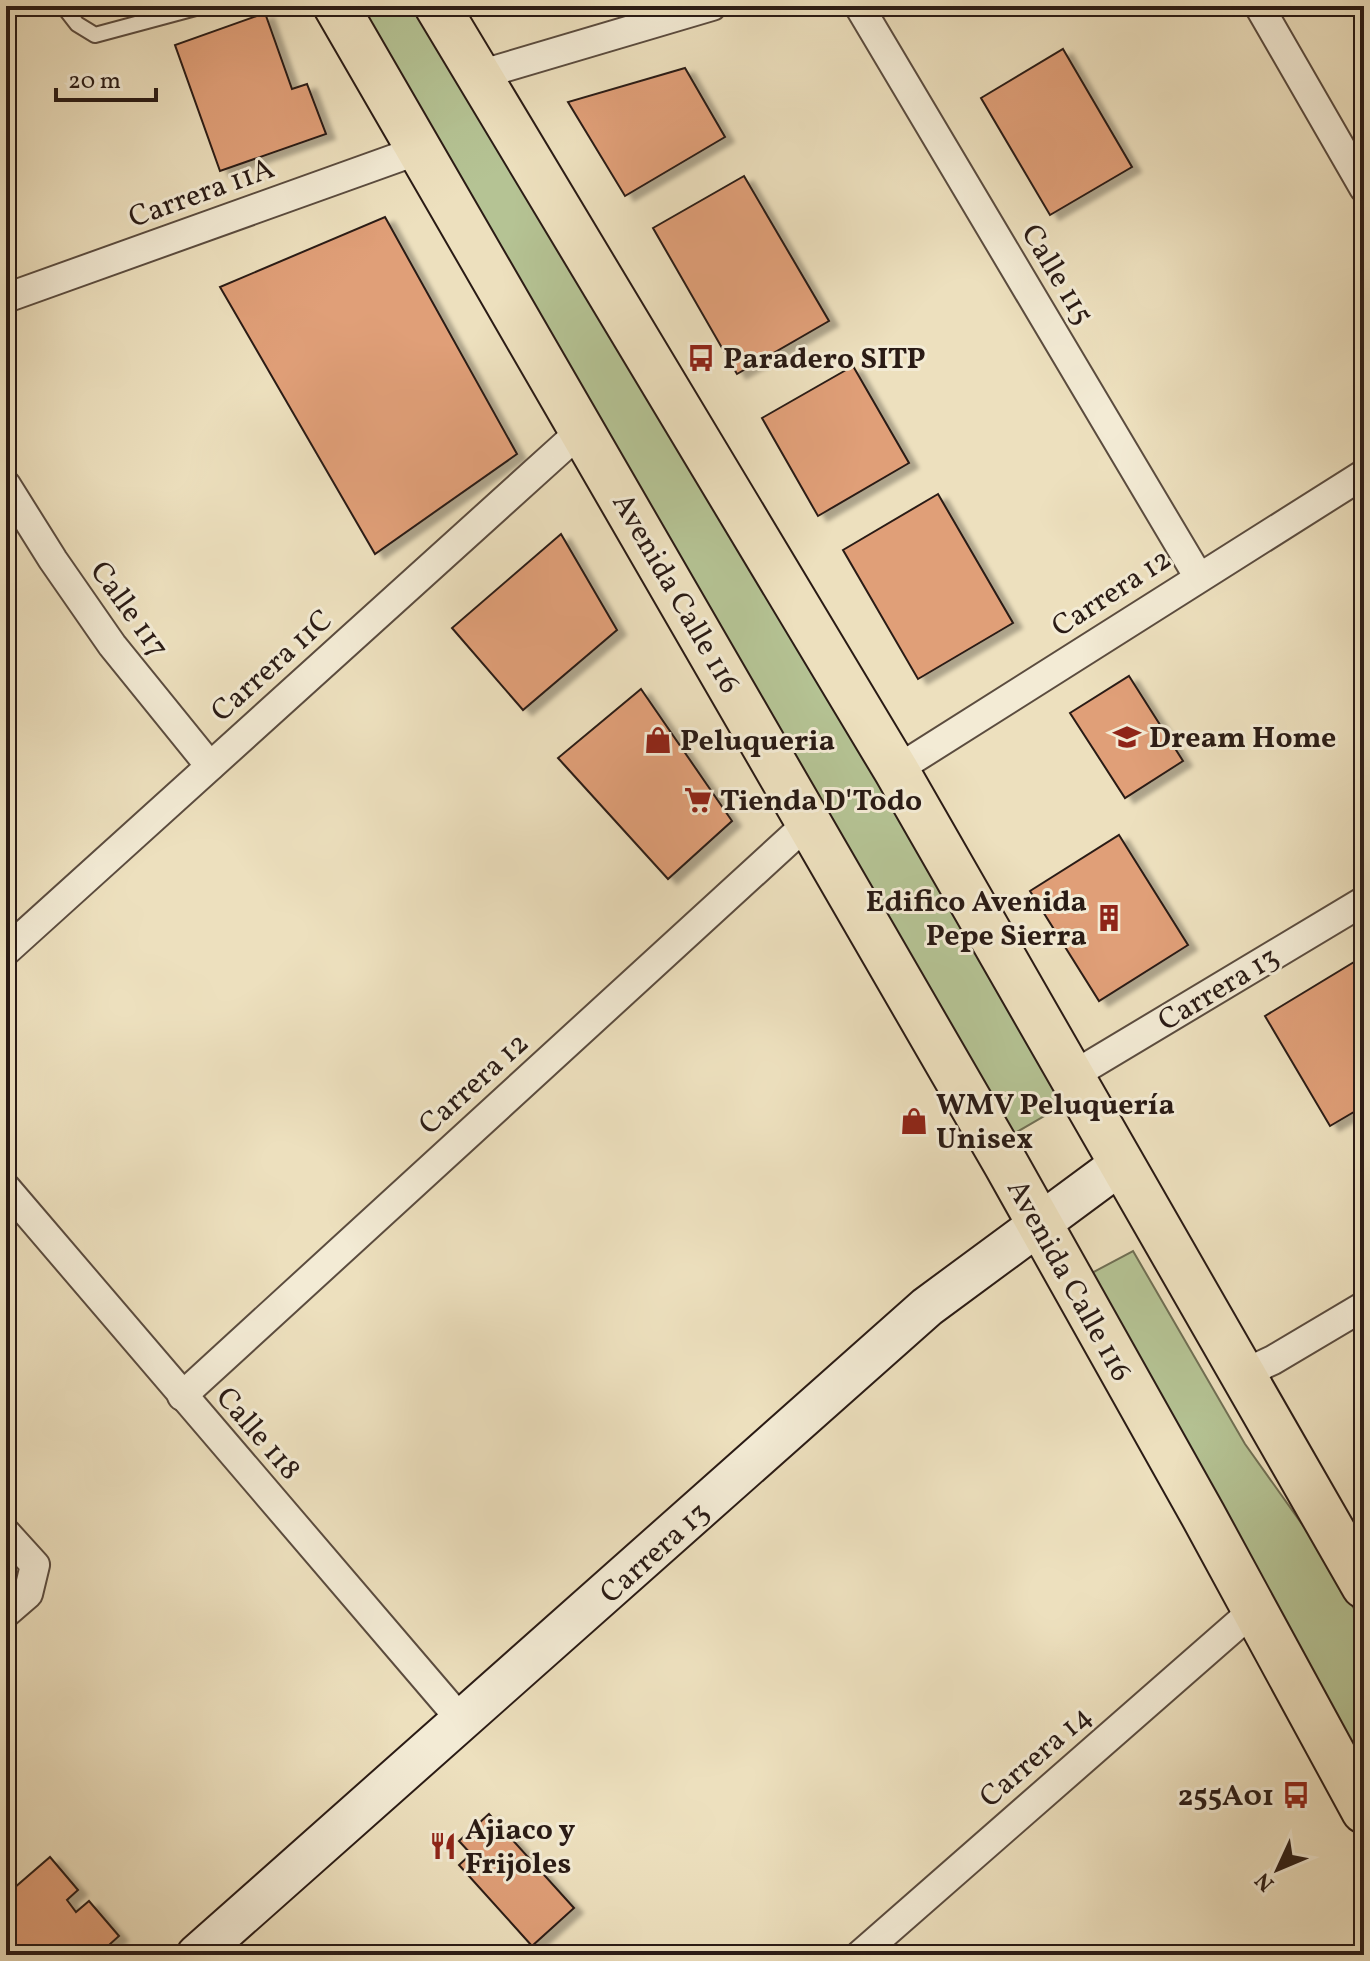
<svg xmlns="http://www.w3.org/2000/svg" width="1370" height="1961" viewBox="0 0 1370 1961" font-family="Vollkorn,serif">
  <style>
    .green { fill: #b5c394; stroke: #706f54; stroke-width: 2 }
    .building { fill: #e09f78; stroke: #2a1b15; stroke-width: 2; filter: url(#shadow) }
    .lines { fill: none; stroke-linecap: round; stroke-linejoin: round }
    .lane-casing { stroke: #5b4c3f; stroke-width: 18 }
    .street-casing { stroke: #5b4c3f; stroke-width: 32 }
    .secondary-casing { stroke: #2a1b15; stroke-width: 44 }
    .primary-casing { stroke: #2a1b15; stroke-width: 48 }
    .lane { stroke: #f3ebd5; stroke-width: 14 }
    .street { stroke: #f3ebd5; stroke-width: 28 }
    .secondary { stroke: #f3ebd5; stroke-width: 40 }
    .primary { stroke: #ede0be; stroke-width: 44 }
    .labels { text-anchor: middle; stroke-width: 6; stroke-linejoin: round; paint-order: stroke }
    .street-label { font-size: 30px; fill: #2a1b15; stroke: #f3ebd5 }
    .poi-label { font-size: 30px; font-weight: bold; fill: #2a1b15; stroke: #f3ebd5; text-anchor: start }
  </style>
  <defs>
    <filter id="shadow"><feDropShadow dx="9" dy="5" stdDeviation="2" flood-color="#0004"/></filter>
  </defs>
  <rect width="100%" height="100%" fill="#ede0be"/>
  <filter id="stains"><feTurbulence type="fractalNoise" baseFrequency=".0025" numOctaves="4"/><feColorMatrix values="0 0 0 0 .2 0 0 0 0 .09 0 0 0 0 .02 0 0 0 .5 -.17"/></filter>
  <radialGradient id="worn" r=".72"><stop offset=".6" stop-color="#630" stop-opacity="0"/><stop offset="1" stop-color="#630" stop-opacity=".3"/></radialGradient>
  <g class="green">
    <polygon points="353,6 420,6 682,447 1065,1104 1010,1136"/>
    <polygon points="1133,1251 1245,1444 1319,1548 1364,1626 1364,1773 1088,1275"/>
  </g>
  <g class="building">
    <polygon points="265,13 292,89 307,84 326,134 220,171 175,45"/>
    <polygon points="1063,49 1132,167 1050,215 981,98"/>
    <polygon points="685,68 725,137 625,196 568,102"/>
    <polygon points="744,176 829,321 737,374 653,228"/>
    <polygon points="385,217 517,454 375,554 220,287"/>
    <polygon points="853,366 909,463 818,516 762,418"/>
    <polygon points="938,494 1013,623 918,679 843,550"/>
    <polygon points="561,534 617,630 523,710 452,628"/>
    <polygon points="1129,676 1183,761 1125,798 1070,713"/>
    <polygon points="641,689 732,821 668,879 558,758"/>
    <polygon points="1119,835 1188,945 1099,1001 1030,891"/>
    <polygon points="1364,956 1364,1106 1330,1126 1265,1016"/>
    <polygon points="489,1814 574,1908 532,1946 459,1865 471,1854 459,1841"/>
    <polygon points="50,1857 78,1890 67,1900 76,1912 89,1901 119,1936 98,1955 6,1955 6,1895"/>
  </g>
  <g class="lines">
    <g class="lane-casing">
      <polyline id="lane" points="63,6 77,24 95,35 203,6"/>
    </g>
    <g class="street-casing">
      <g id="street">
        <polyline points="859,6 1198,576"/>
        <polyline points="1259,6 1364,188"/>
        <polyline points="479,75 712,6"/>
        <polyline points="6,298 419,150"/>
        <polyline points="6,485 53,560 112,645 210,766"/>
        <polyline points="896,770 1364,474"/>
        <polyline points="6,951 582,430"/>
        <polyline points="1072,1076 1364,901"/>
        <polyline points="6,1188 462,1721"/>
        <polyline points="1243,1374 1273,1360 1364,1306"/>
        <polyline points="182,1396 810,821"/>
        <polyline points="6,1533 35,1565 28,1594 6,1613"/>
        <polyline points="860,1955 1255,1609"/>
      </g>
    </g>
    <g class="secondary-casing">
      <polyline id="secondary" points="197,1955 927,1307 1122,1163"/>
    </g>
    <g class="primary-casing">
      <g id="primary">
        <polyline points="336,6 1006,1164 1203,1515 1364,1811"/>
        <polyline points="437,6 896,770 1364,1586"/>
      </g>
    </g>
    <use href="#lane" class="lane"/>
    <use href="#street" class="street"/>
    <use href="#secondary" class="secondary"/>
    <use href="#primary" class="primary"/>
  </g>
  <defs>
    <g id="bus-bare" transform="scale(2.16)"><path d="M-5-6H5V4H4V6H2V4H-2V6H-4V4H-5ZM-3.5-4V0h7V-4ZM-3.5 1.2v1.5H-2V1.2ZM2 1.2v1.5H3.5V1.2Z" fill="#8f2418" stroke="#f3ebd5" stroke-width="2.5" paint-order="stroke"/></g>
    <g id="school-bare" transform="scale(2.16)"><path d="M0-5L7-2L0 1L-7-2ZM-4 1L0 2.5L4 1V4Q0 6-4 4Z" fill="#8f2418" stroke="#f3ebd5" stroke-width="2.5" paint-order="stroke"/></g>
    <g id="shop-bare" transform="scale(2.16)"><path d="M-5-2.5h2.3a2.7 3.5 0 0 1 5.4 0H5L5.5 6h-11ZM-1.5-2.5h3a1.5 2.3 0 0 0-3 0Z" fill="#8f2418" stroke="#f3ebd5" stroke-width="2.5" paint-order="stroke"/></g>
    <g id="supermarket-bare" transform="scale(2.16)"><path d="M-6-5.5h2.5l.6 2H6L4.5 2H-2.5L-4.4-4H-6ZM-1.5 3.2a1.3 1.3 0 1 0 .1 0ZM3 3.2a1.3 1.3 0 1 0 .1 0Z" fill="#8f2418" stroke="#f3ebd5" stroke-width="2.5" paint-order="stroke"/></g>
    <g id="building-bare" transform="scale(2.16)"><path d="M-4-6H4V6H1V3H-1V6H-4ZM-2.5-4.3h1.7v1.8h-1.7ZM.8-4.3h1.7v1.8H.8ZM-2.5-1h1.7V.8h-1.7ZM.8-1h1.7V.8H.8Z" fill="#8f2418" stroke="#f3ebd5" stroke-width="2.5" paint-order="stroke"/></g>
    <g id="restaurant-bare" transform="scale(2.16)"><path d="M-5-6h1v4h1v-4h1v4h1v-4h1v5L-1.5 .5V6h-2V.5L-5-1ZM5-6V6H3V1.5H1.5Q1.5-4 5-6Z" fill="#8f2418" stroke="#f3ebd5" stroke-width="2.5" paint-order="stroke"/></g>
  </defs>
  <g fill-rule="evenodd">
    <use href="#bus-bare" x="701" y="358"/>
    <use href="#school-bare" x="1127" y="737"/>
    <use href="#shop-bare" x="658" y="740"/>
    <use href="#supermarket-bare" x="698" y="800"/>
    <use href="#building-bare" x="1109" y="918"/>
    <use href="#shop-bare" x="914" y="1121"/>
    <use href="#bus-bare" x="1296" y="1795"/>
    <use href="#restaurant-bare" x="443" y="1846"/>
  </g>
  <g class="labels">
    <g class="street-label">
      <text transform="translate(201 192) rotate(-20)" y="10">Carrera 11A</text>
      <text transform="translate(1058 274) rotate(59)" y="10">Calle 115</text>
      <text transform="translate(1111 592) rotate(-33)" y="10">Carrera 12</text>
      <text transform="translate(677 593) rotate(60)" y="10">Avenida Calle 116</text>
      <text transform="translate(130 609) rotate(54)" y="10">Calle 117</text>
      <text transform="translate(271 665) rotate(-42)" y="10">Carrera 11C</text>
      <text transform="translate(1218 988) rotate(-31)" y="10">Carrera 13</text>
      <text transform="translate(473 1083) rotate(-42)" y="10">Carrera 12</text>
      <text transform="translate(1070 1280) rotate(61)" y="10">Avenida Calle 116</text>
      <text transform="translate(259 1433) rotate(49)" y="10">Calle 118</text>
      <text transform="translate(654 1552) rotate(-42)" y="10">Carrera 13</text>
      <text transform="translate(1035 1756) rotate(-41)" y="10">Carrera 14</text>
    </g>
    <g class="poi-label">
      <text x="723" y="368">Paradero SITP</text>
      <text x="1149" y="747">Dream Home</text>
      <text x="680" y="750">Peluqueria</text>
      <text x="720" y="810">Tienda D'Todo</text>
      <text x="1087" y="911" text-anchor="end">Edifico Avenida<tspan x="1087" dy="34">Pepe Sierra</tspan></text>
      <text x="936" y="1114">WMV Peluquería<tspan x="936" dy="34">Unisex</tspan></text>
      <text x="1274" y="1805" text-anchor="end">255A01</text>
      <text x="465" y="1839">Ajiaco y<tspan x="465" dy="34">Frijoles</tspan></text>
    </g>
  </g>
  <rect width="1370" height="1961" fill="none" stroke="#ede0be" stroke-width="32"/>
  <rect x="8" y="8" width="1354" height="1945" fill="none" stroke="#2a1b15" stroke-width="4"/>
  <rect x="16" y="16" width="1338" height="1929" fill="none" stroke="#2a1b15" stroke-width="2"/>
  <g transform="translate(1278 1869) rotate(226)" stroke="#f3ebd5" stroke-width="6" paint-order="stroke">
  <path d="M0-6L14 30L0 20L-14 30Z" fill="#2a1b15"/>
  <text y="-12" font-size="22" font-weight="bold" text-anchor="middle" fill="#2a1b15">N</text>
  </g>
  <path d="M56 88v12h100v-12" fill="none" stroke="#2a1b15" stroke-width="4"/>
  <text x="68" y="88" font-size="24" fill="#2a1b15" stroke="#f3ebd5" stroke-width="6" paint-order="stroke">20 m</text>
  <rect width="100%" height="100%" filter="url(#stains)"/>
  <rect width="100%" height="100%" fill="url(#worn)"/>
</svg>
